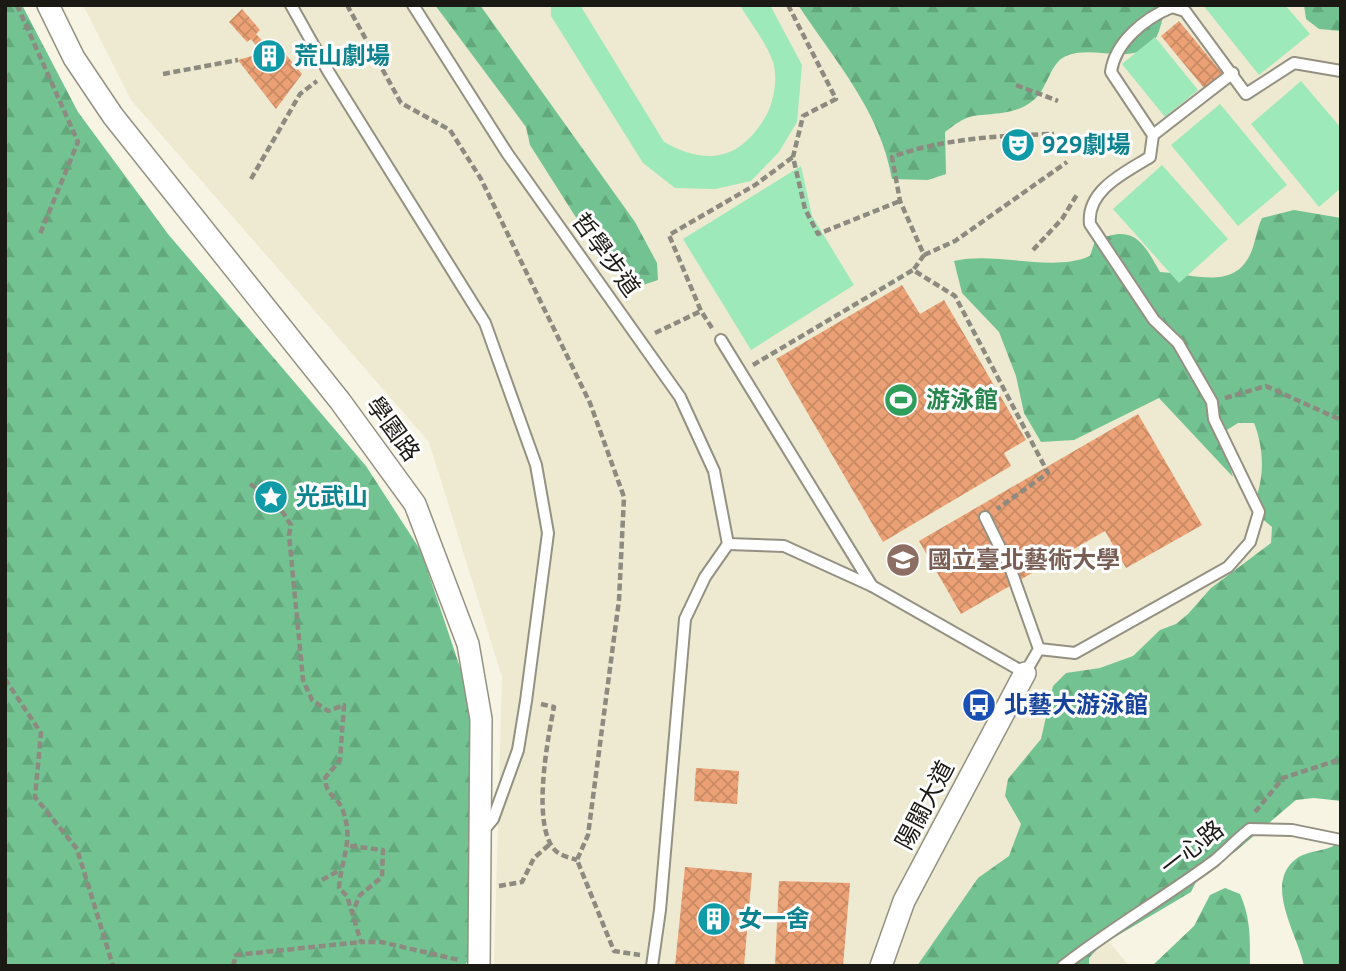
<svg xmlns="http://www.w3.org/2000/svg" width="1346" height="971" viewBox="0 0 1346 971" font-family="Ubuntu,'Noto Sans TC',sans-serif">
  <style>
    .built { fill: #eee9d1 }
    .forest { fill: url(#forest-firs) }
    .park { fill: #9de9b9 }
    .building { fill: url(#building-cross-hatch) }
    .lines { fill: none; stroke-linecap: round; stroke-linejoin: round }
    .lane-casing { stroke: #949182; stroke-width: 14 }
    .street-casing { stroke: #949182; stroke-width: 24 }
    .path { stroke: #8d8a7f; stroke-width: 4.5; stroke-dasharray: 7 3.5; stroke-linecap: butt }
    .lane { stroke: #fff; stroke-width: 10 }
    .street { stroke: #fff; stroke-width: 21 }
    .labels { text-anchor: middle; stroke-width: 6; stroke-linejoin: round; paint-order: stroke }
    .culture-label { font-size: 24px; font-weight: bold; fill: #0d838f; stroke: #fff; text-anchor: start }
    .street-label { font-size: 24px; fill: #1a1913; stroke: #fff }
    .leisure-label { font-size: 24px; font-weight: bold; fill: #27864d; stroke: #fff; text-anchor: start }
    .education-label { font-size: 24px; font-weight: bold; fill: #785e54; stroke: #fff; text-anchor: start }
    .transit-label { font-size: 24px; font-weight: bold; fill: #164399; stroke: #fff; text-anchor: start }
  </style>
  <defs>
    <pattern id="forest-firs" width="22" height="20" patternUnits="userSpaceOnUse" patternTransform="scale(1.75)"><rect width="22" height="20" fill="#73c392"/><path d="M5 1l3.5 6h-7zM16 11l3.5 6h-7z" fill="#63a77d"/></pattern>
    <pattern id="building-cross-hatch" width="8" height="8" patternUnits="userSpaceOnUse" patternTransform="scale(1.75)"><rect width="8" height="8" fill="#eba175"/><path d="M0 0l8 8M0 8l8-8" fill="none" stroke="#c98a64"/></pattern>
  </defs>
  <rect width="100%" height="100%" fill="#f8f4e4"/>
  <polygon class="built" points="83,5 1341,5 1341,727 1096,926 1129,966 494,966 502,677 429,442 131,100"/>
  <g class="forest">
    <polygon points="5,5 22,5 78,112 168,234 366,466 421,551 471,700 474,948 465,966 5,966"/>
    <polygon points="435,5 480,5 635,222 657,263 658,280 643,285 614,263 582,227 530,145 526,127"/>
    <path d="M798,5H1167C1162,16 1161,32 1154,41C1134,67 1093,44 1066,56C1050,63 1048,87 1035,99C1017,115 995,113 973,116C963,118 953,126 945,132L946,174L928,180L892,179C880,111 836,62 798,5Z"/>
    <polygon points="1304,5 1341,5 1341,31 1319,29 1306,19"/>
    <path d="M1294,210L1341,218V801L1314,798L1296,800L1236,851L1198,878L1191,892L1100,946L1089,958V966H917L978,878L1009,856L1021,824L1005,796L1008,779L1041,739L1053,686L1066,673L1100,668L1133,656L1160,630L1176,624L1188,614L1211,588L1271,543L1272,527L1260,517L1254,503C1265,478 1264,448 1254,423H1238L1227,430L1224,447L1233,477L1159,398L1074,440L1041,442L1024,413L1016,376L999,332L962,293L954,261C997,251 1052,273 1090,256L1095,241C1133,224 1142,240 1160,272C1192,273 1236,293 1252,250C1256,239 1257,229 1262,218Z"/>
    <path d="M1341,841V966H1304C1298,935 1263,884 1296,859C1309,849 1327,853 1341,841Z"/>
    <path d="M1225,888L1240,894C1251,919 1250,939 1250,966H1152L1194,926L1210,895Z"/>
  </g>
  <g class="park">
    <path d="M551,5H580L664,142C708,167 742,159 767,114C774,100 778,78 773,62C767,43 750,23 740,5H770L802,65L797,122L779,152L751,181L715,189L675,188L643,163L551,16Z"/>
    <polygon points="1203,5 1285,5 1310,34 1259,75"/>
    <polygon points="1155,37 1198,90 1165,117 1122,64"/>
    <polygon points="1301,81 1341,128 1341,188 1319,207 1251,124"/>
    <polygon points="1220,104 1287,185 1238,226 1171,145"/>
    <polygon points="1162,165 1228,239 1179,283 1113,209"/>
    <polygon points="801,166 812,216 854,285 751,350 683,239"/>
  </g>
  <g class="building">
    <polygon points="242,9 260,30 256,34 269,48 278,45 302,74 276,109 238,60 262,53 251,39 247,42 229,22"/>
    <polygon points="1179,21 1222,73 1204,88 1161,36"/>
    <polygon points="902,285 920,314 944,300 1026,440 1004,453 1011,466 883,542 776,359"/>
    <polygon points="1138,414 1202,525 1126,568 1105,531 961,614 919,541"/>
    <polygon points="696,768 739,771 737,804 694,801"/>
    <polygon points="685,867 752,873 744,966 675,966"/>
    <polygon points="779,881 850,883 843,966 775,966"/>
  </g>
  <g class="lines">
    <g class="lane-casing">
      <g id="lane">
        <polyline points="291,5 328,71 485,323 536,465 548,533 526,701 518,750 493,819 483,831"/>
        <polyline points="413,5 507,153 680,397 714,471 728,544"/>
        <polyline points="1153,135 1233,73"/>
        <polyline points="721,340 872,586"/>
        <polyline points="728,544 784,546 872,586 1025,673 1039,649 1011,570 985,517"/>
        <path d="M1039,649L1075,653L1228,567L1250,542L1259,512L1214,419L1212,402L1178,343L1154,320L1090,224C1086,190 1126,172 1150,157L1153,135L1111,72C1115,42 1145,18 1172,7L1185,11L1246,94L1294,63L1341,71"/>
        <polyline points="652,966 660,910 685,619 705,577 728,544"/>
        <path d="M1063,966C1112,928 1164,898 1214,861C1226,851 1237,839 1250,829L1292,830L1341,840"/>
      </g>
    </g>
    <g class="street-casing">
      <g id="street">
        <polyline points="48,5 74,58 113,116 340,401 415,504 468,644 481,719 479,966"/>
        <polyline points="881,966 904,901 1025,673"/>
      </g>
    </g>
    <g class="path">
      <polyline points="17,5 78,142 40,234"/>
      <polyline points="347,5 401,103 450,130 481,179 590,403 624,497 619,600 588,835 577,860 614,951 640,955"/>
      <polyline points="788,5 836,99 803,116 793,157 805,209 818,234 900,201"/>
      <polyline points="163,74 238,60"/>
      <polyline points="1016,85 1058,101"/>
      <polyline points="251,179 300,94 317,81"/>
      <polyline points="1033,250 1062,219 1078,193"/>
      <polyline points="924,255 955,241 1067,162"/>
      <path d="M914,269L924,255L900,201L892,157C939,139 1004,135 1054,134"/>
      <polyline points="712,328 701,311 669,235 755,185 793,157"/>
      <polyline points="655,333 701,311"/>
      <polyline points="753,365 913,270 955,296 1048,473 997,509"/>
      <polyline points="1225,398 1266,386 1341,420"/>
      <path d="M250,484L276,502L291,525L289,535L303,680L312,700L328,711L344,705L340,760L325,778C326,797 338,796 343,811C354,841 341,859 339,888L347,896L361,942H381L459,960"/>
      <polyline points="5,679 41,733 35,797 77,849 113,966"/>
      <path d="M541,704L554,707C548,737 530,830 557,852C562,856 571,858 577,860"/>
      <polyline points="1255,812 1283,778 1341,759"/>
      <polyline points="350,846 383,850 382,877 360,895 353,911"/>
      <polyline points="322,880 340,870"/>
      <polyline points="499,886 522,882 534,858 550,844"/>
      <polyline points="5,932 5,943"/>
      <polyline points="233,966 236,955 361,942"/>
    </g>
    <use href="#lane" class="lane"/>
    <use href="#street" class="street"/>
  </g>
  <defs>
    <g id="building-disc" transform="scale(1.75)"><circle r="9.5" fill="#0f9aa8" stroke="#fff"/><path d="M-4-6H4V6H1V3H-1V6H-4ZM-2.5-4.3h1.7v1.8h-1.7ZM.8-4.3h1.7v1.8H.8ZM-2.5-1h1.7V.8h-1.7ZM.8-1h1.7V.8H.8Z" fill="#fff"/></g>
    <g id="theatre-disc" transform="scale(1.75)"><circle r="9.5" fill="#0f9aa8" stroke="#fff"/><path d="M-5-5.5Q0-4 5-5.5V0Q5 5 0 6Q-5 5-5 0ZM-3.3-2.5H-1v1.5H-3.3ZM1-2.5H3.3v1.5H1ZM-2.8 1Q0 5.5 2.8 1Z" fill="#fff"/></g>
    <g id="stadium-disc" transform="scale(1.75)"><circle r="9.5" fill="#2e9e5b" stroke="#fff"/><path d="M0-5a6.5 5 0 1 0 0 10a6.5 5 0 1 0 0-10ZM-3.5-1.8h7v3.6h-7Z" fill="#fff"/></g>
    <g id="sight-disc" transform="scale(1.75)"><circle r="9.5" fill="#0f9aa8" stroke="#fff"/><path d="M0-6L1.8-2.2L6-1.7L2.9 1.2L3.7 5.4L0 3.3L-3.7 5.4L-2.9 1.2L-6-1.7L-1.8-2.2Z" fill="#fff"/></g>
    <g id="university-disc" transform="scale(1.75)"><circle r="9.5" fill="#8d6e63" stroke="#fff"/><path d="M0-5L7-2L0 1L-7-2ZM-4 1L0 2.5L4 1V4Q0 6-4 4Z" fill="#fff"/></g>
    <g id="bus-disc" transform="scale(1.75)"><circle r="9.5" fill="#1a4fb4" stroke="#fff"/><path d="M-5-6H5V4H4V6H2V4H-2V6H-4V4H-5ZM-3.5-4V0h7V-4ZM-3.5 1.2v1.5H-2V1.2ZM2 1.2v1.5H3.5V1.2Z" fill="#fff"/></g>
  </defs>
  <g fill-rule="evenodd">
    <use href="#building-disc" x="269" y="56"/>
    <use href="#theatre-disc" x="1018" y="145"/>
    <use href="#stadium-disc" x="901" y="400"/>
    <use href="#sight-disc" x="271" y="497"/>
    <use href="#university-disc" x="903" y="560"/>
    <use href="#bus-disc" x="979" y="705"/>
    <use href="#building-disc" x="714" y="919"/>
  </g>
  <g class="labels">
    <g class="culture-label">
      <text x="294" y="64">荒山劇場</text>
      <text x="1042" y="153">929劇場</text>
      <text x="296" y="505">光武山</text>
      <text x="738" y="927">女一舍</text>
    </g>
    <g class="street-label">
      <text transform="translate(606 255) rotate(54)" y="8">哲學步道</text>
      <text transform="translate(393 429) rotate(54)" y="8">學園路</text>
      <text transform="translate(925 805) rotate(-62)" y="8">陽關大道</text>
      <text transform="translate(1192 848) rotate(-38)" y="8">一心路</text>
    </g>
    <g class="leisure-label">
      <text x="926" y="408">游泳館</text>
    </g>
    <g class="education-label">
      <text x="928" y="568">國立臺北藝術大學</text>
    </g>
    <g class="transit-label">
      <text x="1004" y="713">北藝大游泳館</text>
    </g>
  </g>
  <rect width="1346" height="971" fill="none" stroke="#1a1913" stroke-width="14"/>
</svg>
